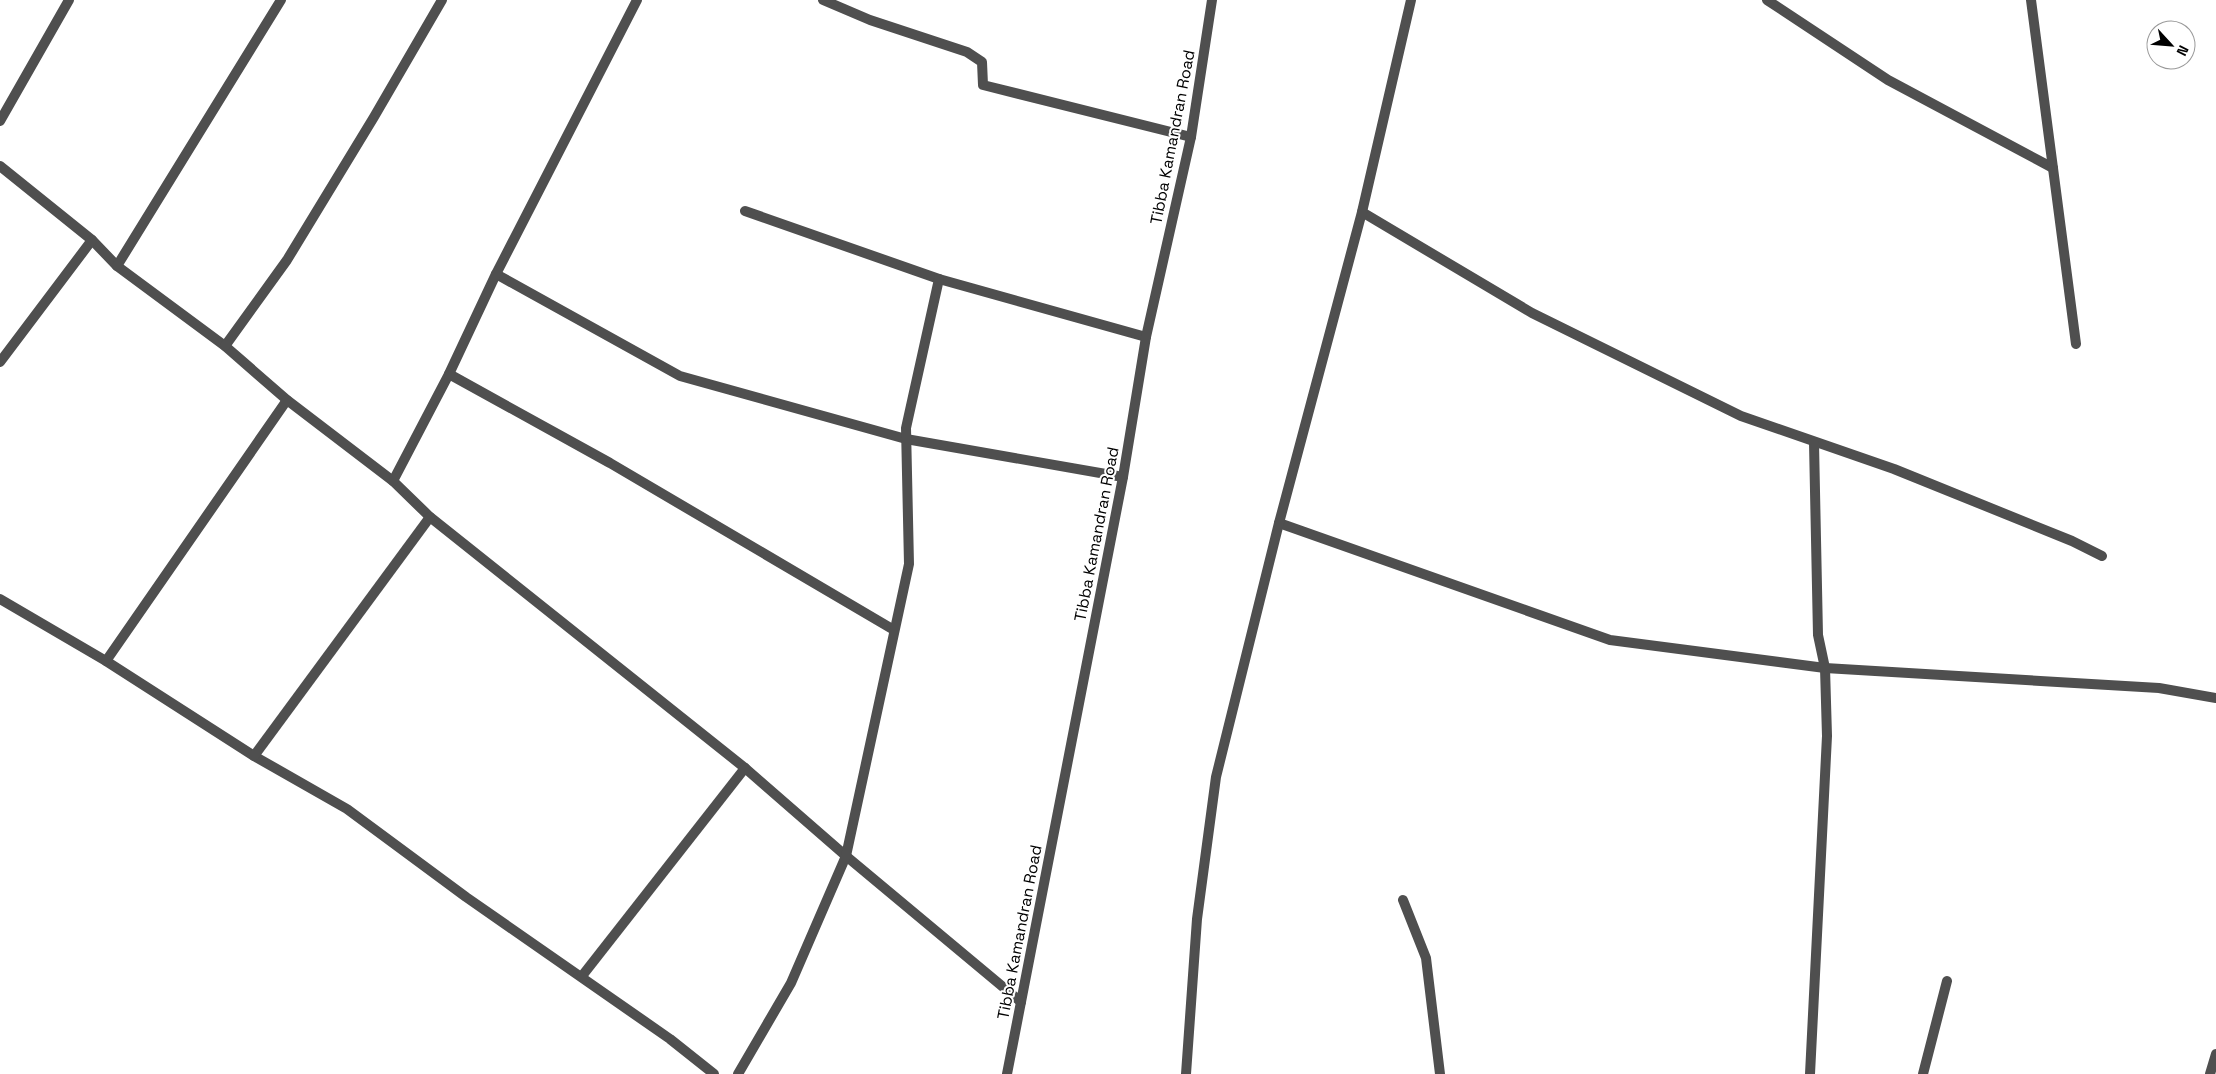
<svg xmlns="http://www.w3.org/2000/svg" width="2216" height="1074" viewBox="0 0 2216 1074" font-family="'Space Grotesk',sans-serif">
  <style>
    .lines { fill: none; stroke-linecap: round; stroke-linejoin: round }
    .street { stroke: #4f4f4f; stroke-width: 10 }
    .labels { text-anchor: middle; stroke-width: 4; stroke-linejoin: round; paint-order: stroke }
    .street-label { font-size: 16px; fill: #000; stroke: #fff }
  </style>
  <rect width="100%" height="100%" fill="#fff"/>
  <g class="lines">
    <g class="street">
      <polyline points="823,0 870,20 967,52 982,62 983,85 1191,137"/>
      <polyline points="1767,0 1888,80 2053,168"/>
      <polyline points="2031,0 2076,344"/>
      <polyline points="0,121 69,0"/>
      <polyline points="0,166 92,240 117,266 225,346 287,400 393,481 430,517 745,768 846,856 1021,1002"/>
      <polyline points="745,211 939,279 1146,337"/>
      <polyline points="1362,212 1532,313 1741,416 1894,469 2072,541 2102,556"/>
      <polyline points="117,266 281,0"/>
      <polyline points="496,274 680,376 906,439 1123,477"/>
      <polyline points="225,346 287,260 374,117 442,0"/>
      <polyline points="0,362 92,240"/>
      <polyline points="449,374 610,463 894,630"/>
      <polyline points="393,481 449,374 496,274 637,0"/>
      <polyline points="1279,523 1610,640 1825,668 2159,688 2216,698"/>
      <polyline points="0,599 106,661 254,756 347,809 466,897 670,1039 714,1074"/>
      <polyline points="106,661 287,400"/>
      <polyline points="254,756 430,517"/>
      <polyline points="1403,900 1426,958 1440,1074"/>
      <polyline points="582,976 745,768"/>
      <polyline points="738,1074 791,983 846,856 909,564 906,428 939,279"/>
      <polyline points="1007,1074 1123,477 1146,337 1191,137 1212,0"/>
      <polyline points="1186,1074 1197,919 1216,777 1279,523 1362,212 1411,0"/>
      <polyline points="1810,1074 1827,736 1825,668 1818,635 1814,443"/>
      <polyline points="1923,1074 1947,981"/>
      <polyline points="2210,1074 2216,1054"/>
    </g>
  </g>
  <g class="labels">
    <g class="street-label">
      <text transform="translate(1172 137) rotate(-79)" y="6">Tibba Kamandran Road</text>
      <text transform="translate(1096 534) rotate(-79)" y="6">Tibba Kamandran Road</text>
      <text transform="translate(1019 932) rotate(-79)" y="6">Tibba Kamandran Road</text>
    </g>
  </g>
  <g transform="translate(2171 45) rotate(116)"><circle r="24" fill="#ffffff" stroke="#999999"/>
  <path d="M0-4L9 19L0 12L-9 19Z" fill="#000000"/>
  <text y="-8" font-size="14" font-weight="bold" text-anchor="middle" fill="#000000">N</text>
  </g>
</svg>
